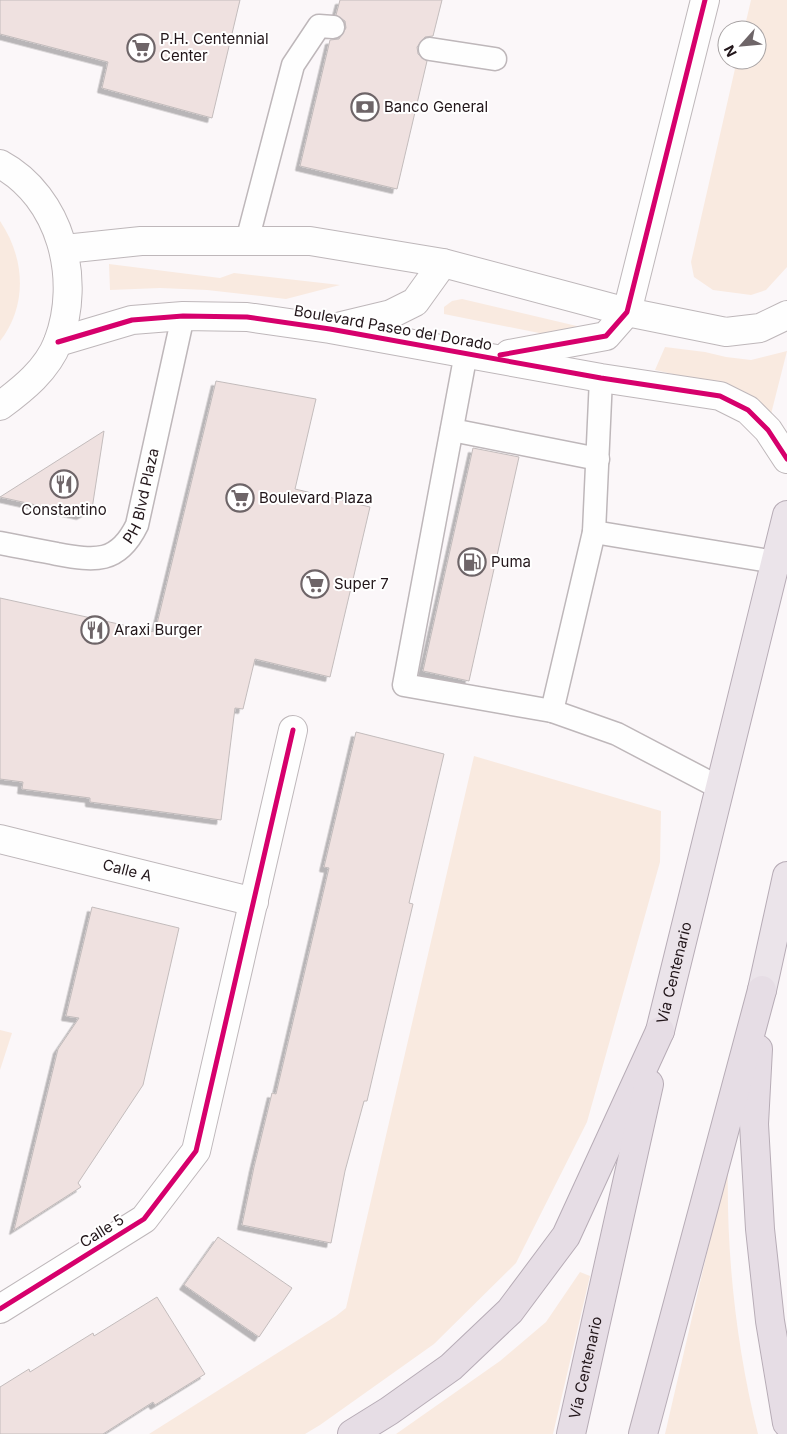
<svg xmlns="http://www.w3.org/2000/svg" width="787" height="1434" viewBox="0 0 787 1434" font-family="Inter,sans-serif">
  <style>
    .green { fill: #f9eae0 }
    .building { fill: #efe1e0; stroke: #c3bcbc; filter: url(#shadow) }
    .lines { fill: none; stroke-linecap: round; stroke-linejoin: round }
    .service-casing { stroke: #beb7ba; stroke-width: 25 }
    .minor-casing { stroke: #beb7ba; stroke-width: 30 }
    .tertiary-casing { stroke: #beb7ba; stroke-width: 30 }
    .trunk-casing { stroke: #b7acb6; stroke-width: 30 }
    .motorway-casing { stroke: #b7acb6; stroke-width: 30 }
    .service { stroke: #fefefe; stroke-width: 22 }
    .minor { stroke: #fefefe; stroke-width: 28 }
    .tertiary { stroke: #fefefe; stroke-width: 28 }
    .trunk { stroke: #ebe4ea; stroke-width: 28 }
    .motorway { stroke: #e6dde5; stroke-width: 28 }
    .cycleway-casing { stroke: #fff; stroke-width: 8 }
    .cycleway { stroke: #d6006c; stroke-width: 5 }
    .labels { text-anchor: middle; stroke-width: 4; stroke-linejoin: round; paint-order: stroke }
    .poi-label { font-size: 15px; fill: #22161a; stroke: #fff; text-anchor: start }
    .street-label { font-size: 15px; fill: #22161a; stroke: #fff }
  </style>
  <defs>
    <filter id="shadow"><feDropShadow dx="-4.5" dy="4.5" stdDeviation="0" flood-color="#0004"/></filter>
  </defs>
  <rect width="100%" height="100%" fill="#fbf7f9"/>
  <g class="green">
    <polygon points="751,0 787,0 787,267 766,290 751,295 713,290 694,277 691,262 737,60 757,60 757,30 744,30"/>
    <path d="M0,221C25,258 28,305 0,341Z"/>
    <polygon points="109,264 220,278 234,273 340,285 286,299 207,290 160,288 110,290"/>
    <polygon points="462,299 581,327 578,331 559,337 444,314 444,307 452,301"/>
    <polygon points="665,347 705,352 726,357 751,360 787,351 771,414 747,394 726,386 655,370"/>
    <polygon points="474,756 661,811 660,862 587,1122 516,1263 434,1344 320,1425 305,1434 149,1434 336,1316 346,1308"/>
    <polygon points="0,1030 12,1033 0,1070"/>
    <path d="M728,1162C726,1253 736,1346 758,1434H665Z"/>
    <polygon points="580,1272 590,1276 553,1434 396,1434 500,1361 546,1322"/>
  </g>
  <g class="building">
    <polygon points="0,0 240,0 212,118 102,88 108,62 0,34"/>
    <polygon points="340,0 442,0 433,36 425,37 417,47 418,54 427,61 397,189 300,166 330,40 339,39 346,28 345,21 336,15"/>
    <polygon points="216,381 316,399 295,489 370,507 330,677 255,659 243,709 235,708 221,820 90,802 90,798 22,789 23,782 0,779 0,598 155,632"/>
    <polygon points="104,431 92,509 81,515 0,497"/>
    <polygon points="473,448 519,457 469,681 423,671"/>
    <polygon points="356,732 444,754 409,903 413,904 367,1101 364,1101 345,1171 331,1243 242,1225 254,1167 272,1093 276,1094 329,868 324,867"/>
    <polygon points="92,907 179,928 143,1085 78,1183 81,1187 14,1230 58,1049 79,1018 66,1016"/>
    <polygon points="218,1237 292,1288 259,1337 184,1285"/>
    <polygon points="157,1297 205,1374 155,1405 153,1402 103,1434 0,1434 0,1387 29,1369 30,1372 93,1333 94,1336"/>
  </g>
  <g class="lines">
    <g class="service-casing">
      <g id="service">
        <polyline points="430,49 495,59"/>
        <polyline points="247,241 293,65 319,26 333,27"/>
        <polyline points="466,353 404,685 552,711"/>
        <polyline points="601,378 594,532 552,711 617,734 720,788"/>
        <polyline points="452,430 598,459"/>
        <polyline points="594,532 775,562"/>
        <path id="s1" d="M0,543C19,547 38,550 57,554C95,561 118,564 137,525L183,316"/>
      </g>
    </g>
    <g class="minor-casing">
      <g id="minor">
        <polyline points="627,312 705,0"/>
        <path id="s2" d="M0,839L254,902"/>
        <polyline points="0,1309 144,1219 196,1151 293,730"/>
      </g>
    </g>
    <g class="tertiary-casing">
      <g id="tertiary">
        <path d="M0,164C61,197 82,279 58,342C47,370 23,389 0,406"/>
        <polyline points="65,249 141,241 310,241 443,263 627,312 726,332 760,328 787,315"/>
        <polyline points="341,326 391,314 415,302 443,263"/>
        <polyline points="58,342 132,320 183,316 247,317 330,329 601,378 720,396 748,410 768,430 787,459"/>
        <polyline points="509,354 606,336 627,312"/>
      </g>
    </g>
    <g class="trunk-casing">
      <g id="trunk">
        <polyline points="762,990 787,876"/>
        <path id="s3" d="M660,1031L787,515"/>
      </g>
    </g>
    <g class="motorway-casing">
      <g id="motorway">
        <polyline points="758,1049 754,1124 760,1229 770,1321 787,1423"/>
        <polyline points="352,1434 389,1411 451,1367 510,1311 566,1236 660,1031"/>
        <path id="s4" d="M571,1434L649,1084"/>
        <polyline points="643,1434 762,990"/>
      </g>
    </g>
    <use href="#service" class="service"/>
    <use href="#minor" class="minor"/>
    <use href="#tertiary" class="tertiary"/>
    <use href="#trunk" class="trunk"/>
    <use href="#motorway" class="motorway"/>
    <g class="cycleway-casing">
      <g id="cycleway">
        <polyline points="58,342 132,320 183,316 247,317 330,329 601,378 720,396 748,410 768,430 787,459"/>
        <polyline points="500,355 606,336 627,312 705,0"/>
        <polyline points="0,1309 144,1219 196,1151 293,730"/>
      </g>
    </g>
    <use href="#cycleway" class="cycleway"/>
  </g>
  <defs>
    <g id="supermarket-ring" transform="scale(1.4375)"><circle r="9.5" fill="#fff" stroke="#6e6568" stroke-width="1.5"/><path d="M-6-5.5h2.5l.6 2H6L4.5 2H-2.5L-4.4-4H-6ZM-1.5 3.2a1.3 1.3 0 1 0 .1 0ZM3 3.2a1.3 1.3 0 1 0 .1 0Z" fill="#6e6568"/></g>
    <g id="bank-ring" transform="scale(1.4375)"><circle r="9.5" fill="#fff" stroke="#6e6568" stroke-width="1.5"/><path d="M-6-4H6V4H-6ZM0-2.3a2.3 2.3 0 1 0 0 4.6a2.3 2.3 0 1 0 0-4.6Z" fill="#6e6568"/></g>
    <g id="restaurant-ring" transform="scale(1.4375)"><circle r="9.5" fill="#fff" stroke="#6e6568" stroke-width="1.5"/><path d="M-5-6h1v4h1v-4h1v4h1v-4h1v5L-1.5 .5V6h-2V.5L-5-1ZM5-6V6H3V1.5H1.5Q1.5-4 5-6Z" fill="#6e6568"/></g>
    <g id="fuel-ring" transform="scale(1.4375)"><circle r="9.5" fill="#fff" stroke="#6e6568" stroke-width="1.5"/><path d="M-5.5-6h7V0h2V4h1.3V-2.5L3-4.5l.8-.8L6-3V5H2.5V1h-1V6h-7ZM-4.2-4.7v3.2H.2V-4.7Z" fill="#6e6568"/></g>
  </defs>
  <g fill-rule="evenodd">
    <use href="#supermarket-ring" x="141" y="48"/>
    <use href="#bank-ring" x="365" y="107"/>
    <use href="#restaurant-ring" x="64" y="484"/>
    <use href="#supermarket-ring" x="240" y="498"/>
    <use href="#fuel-ring" x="472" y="562"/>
    <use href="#supermarket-ring" x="315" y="584"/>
    <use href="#restaurant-ring" x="95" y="630"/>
  </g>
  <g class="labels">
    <g class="poi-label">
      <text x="160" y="44">P.H. Centennial<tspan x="160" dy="17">Center</tspan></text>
      <text x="384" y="112">Banco General</text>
      <text x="259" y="503">Boulevard Plaza</text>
      <text x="64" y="515" text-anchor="middle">Constantino</text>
      <text x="491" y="567">Puma</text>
      <text x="334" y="589">Super 7</text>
      <text x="114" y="635">Araxi Burger</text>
    </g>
    <g class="street-label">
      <text transform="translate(393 328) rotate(10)" y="5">Boulevard Paseo del Dorado</text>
      <text dy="5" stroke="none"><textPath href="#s1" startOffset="182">PH Blvd Plaza</textPath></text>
      <text dy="5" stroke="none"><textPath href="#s2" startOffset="131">Calle A</textPath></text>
      <text dy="5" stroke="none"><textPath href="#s3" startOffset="60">Vía Centenario</textPath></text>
      <text transform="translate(102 1231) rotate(-32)" y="5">Calle 5</text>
      <text dy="5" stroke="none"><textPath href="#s4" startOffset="68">Vía Centenario</textPath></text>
    </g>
  </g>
  <g transform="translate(742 45) rotate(243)"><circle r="24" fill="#ffffff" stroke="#a7a2a3"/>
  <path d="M0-4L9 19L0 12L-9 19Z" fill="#6e6568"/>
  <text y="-8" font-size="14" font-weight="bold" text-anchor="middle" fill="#22161a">N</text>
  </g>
</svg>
